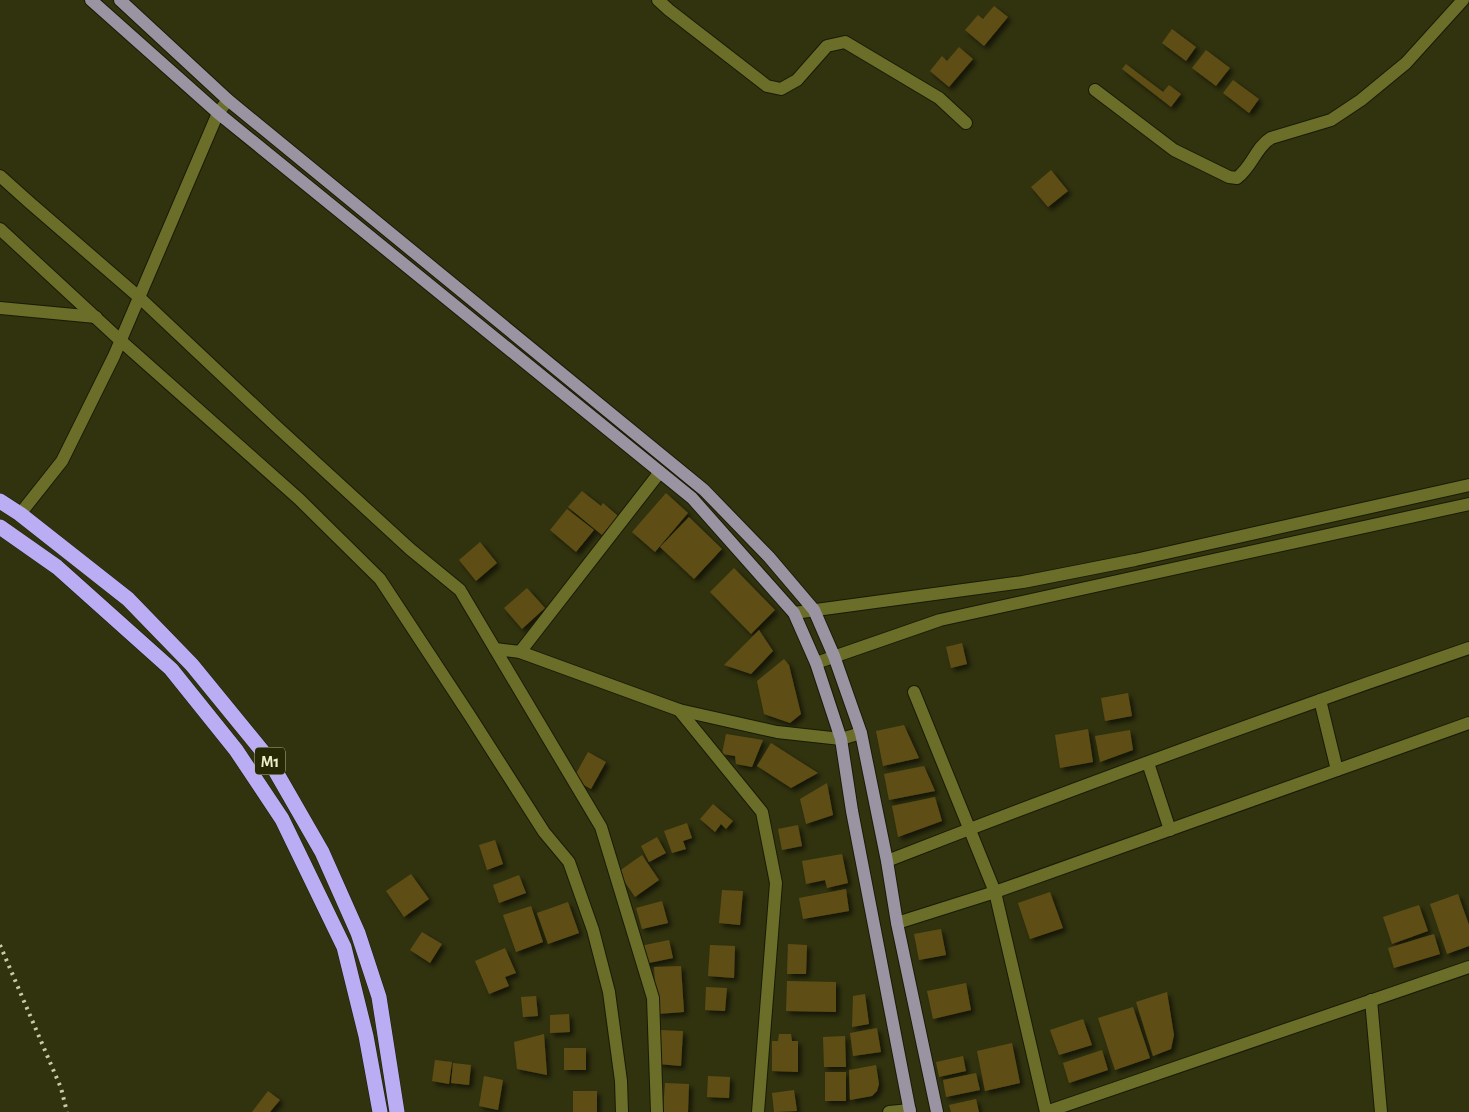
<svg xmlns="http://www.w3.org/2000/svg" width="1469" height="1112" viewBox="0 0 1469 1112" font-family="'Alegreya Sans',sans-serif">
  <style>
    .building { fill: #5f4e15; filter: url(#shadow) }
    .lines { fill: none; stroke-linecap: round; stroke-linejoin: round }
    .minor-casing { stroke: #191a05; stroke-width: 14 }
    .major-casing { stroke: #191a05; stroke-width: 14 }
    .highway-casing { stroke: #191a05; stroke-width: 16 }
    .minor { stroke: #6a6e29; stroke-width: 12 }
    .major { stroke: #9a94a2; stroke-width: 12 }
    .highway { stroke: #baadf3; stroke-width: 15 }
    .rail { stroke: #c9cca9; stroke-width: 4; stroke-dasharray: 2.5 5; stroke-linecap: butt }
    .labels { text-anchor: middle; stroke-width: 4.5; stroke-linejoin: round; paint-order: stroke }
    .shield { fill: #272904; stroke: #b0b490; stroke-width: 1 }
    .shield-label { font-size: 16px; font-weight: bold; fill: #ebefcc }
  </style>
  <defs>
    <filter id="shadow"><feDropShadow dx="3.5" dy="3.5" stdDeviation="2.5" flood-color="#0009"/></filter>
  </defs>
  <rect width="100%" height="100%" fill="#31330f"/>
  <g class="building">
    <polygon points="994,6 1008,17 984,46 965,30 978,15 983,19"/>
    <polygon points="1172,29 1196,47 1186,61 1162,43"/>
    <polygon points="959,47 973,59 949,87 930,71 942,56 947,61"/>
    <polygon points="1206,50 1230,68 1216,86 1192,68"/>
    <polygon points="1126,64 1163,92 1169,85 1181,94 1171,107 1122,69"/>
    <polygon points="1233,80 1259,99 1249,113 1223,93"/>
    <polygon points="1051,170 1068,191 1048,207 1031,187"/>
    <polygon points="582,491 601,506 603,503 618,516 602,535 568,507"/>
    <polygon points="666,493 688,513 655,552 632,532"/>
    <polygon points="567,509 594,530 576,552 550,530"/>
    <polygon points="689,517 722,549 694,579 660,547"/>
    <polygon points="480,542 497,563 476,581 459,560"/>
    <polygon points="734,568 775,610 751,634 710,592"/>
    <polygon points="527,588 545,608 522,629 504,608"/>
    <polygon points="759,630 773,651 751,674 724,665"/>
    <polygon points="962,643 967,664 951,668 946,647"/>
    <polygon points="784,659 789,665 801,714 790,723 764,714 757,681"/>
    <polygon points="1128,693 1132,716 1105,721 1101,698"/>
    <polygon points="904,725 919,758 883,766 876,731"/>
    <polygon points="1088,729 1093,762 1060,768 1055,735"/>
    <polygon points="1130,730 1133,750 1100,762 1095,736"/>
    <polygon points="726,734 763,740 752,767 736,764 735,756 722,754"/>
    <polygon points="771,743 818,773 791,788 757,766"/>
    <polygon points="588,752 606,762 591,789 573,779"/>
    <polygon points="924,766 935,791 889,800 884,774"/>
    <polygon points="827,783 833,815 806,824 800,799"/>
    <polygon points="935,797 942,821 898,837 892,806"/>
    <polygon points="713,804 733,821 726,829 721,824 715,832 700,819"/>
    <polygon points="687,823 692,838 683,841 686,849 672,853 664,831"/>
    <polygon points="798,825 802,846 782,850 778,829"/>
    <polygon points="657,837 666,853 649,862 641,846"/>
    <polygon points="495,840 503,864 487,870 479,845"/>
    <polygon points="842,854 848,883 827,888 825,880 806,884 802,861"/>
    <polygon points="642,855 659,880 635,897 618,872"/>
    <polygon points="411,874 429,899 404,917 386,891"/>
    <polygon points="519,875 526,893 499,903 493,885"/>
    <polygon points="846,889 849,911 803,919 799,898"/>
    <polygon points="722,890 743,891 740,925 719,923"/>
    <polygon points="1050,892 1063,928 1030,939 1018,903"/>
    <polygon points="1458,894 1469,925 1469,946 1447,954 1430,904"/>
    <polygon points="662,901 668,923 642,929 636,908"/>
    <polygon points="568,902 579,933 548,944 537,913"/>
    <polygon points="1419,905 1428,931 1392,944 1383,917"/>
    <polygon points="531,906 543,942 516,952 503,915"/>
    <polygon points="941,929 946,955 919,960 914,934"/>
    <polygon points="422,932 442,944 430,963 410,950"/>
    <polygon points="1434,934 1440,954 1394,968 1388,948"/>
    <polygon points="669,940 673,958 644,964 640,946"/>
    <polygon points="788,944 807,945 806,974 787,974"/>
    <polygon points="710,945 735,946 734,978 708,976"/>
    <polygon points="505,948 516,973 505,977 509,986 489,994 475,961"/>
    <polygon points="681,966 684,1012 657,1014 654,967"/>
    <polygon points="787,981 836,982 836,1012 786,1011"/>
    <polygon points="966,983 971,1010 933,1019 927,991"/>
    <polygon points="706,987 727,988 725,1011 705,1010"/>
    <polygon points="1167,992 1174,1035 1171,1049 1153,1056 1136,1002"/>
    <polygon points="865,994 869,1024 852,1027 853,996"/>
    <polygon points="536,996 538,1016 523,1017 521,997"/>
    <polygon points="1133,1007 1150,1058 1115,1070 1098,1018"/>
    <polygon points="569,1014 570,1032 550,1033 550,1015"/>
    <polygon points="1083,1019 1092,1045 1059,1055 1050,1030"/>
    <polygon points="877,1028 881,1052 853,1056 850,1033"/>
    <polygon points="660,1030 683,1031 681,1066 658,1064"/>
    <polygon points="544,1034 547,1075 517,1069 514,1042"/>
    <polygon points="779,1034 791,1034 792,1041 798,1041 798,1072 772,1071 772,1041 778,1041"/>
    <polygon points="845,1036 846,1067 824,1067 823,1037"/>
    <polygon points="1012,1043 1020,1083 985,1091 977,1051"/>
    <rect x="564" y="1048" width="22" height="22"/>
    <polygon points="1102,1050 1108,1070 1069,1083 1063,1063"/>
    <polygon points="963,1056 966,1071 939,1077 936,1062"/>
    <polygon points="435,1060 452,1062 449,1084 432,1081"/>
    <polygon points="453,1063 471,1065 469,1085 451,1083"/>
    <polygon points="876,1065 879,1084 877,1091 872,1096 850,1100 849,1070"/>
    <rect x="825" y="1072" width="21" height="29"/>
    <polygon points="976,1073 980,1090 946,1097 943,1080"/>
    <polygon points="484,1076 503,1080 498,1110 479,1106"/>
    <polygon points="708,1076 730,1077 729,1098 707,1097"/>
    <polygon points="665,1083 689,1084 688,1112 663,1112"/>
    <polygon points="794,1090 797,1111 774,1112 772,1093"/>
    <polygon points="268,1091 280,1100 270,1112 252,1112"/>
    <rect x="573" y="1091" width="24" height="21"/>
    <polygon points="976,1099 979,1112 951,1112 949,1105"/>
  </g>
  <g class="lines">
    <g class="minor-casing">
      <g id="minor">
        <polyline points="658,0 669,10 767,86 781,89 797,80 827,46 845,42 939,98 966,123"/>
        <path d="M1095,90L1174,150L1229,177L1237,178C1252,167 1256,147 1271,138L1331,120L1361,100L1406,63L1463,0"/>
        <polyline points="0,176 29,202 140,298 276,426 410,549 460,590 495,649"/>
        <polyline points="0,229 121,341 299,499 380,579 470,716 544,832 569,862 593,930 609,992 621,1081 622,1112"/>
        <polyline points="0,308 96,317"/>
        <polyline points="20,514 62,461 114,356 218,113 228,100"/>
        <polyline points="794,613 1023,582 1135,560 1469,485"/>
        <polyline points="520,652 660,472"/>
        <polyline points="816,663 940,620 1469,504"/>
        <polyline points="914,692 995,892 1046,1112"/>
        <polyline points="1320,700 1337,770"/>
        <polyline points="679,710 762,812 776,883 758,1112"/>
        <polyline points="1148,763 1170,830"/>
        <path d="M887,861C1079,786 1274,715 1469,648"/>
        <polyline points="897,923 995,892 1469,723"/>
        <polyline points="1371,1000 1381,1112"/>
        <polyline points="657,1112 653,998 601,827 495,649 520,652 679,710 777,732 841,739 861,733"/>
        <polyline points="889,1112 910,1110"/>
        <polyline points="1046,1112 1469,967"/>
      </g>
    </g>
    <g class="major-casing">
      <g id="major">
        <polyline points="91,0 218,113 692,498 794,613 816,663 841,739 852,811 910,1112"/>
        <polyline points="120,0 228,100 704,490 769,557 814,610 834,656 861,733 887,861 897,923 937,1112"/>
      </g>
    </g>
    <g class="highway-casing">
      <g id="highway">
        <polyline points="0,501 20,514 128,599 192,665 268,758 322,852 358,933 379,997 397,1112"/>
        <polyline points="0,527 57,567 171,669 236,750 282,819 344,947 366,1036 380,1112"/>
      </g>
    </g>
    <use href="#minor" class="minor"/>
    <use href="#major" class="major"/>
    <use href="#highway" class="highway"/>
    <polyline class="rail" points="0,945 61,1088 67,1112"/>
  </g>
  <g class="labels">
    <rect class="shield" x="255" y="747.5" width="30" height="27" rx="4"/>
    <g class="shield-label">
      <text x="270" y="767">M1</text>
    </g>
  </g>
</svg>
